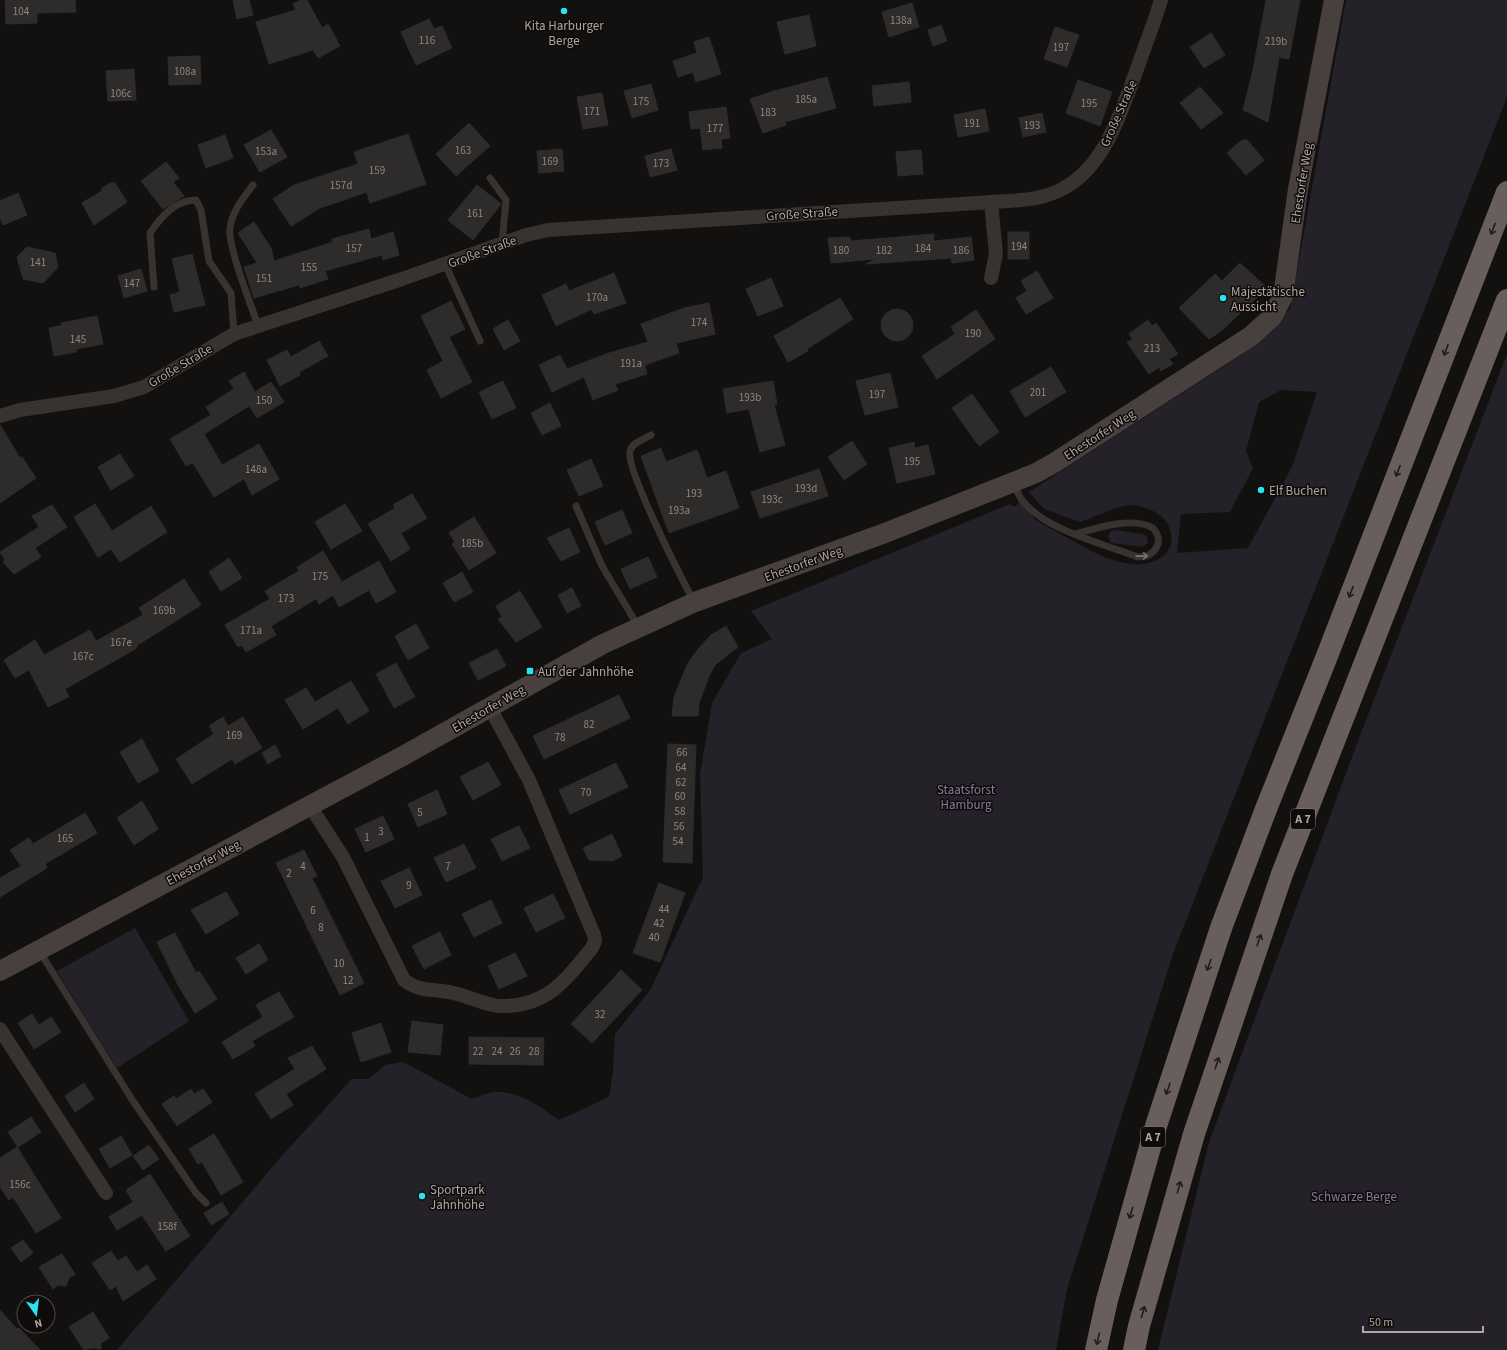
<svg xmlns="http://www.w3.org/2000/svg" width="1507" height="1350" viewBox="0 0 1507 1350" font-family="'Source Sans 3',sans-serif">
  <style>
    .green { fill: #252129; fill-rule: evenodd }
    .building { fill: #2e2c2b; stroke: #2e2c2a }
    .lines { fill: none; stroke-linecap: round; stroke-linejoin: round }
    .lane { stroke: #373331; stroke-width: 7 }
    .street { stroke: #373331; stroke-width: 14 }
    .secondary { stroke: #47403f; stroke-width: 20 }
    .highway { stroke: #685f5d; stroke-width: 22 }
    .oneway { stroke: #1f1d1b }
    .oneway2 { stroke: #7b716f }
    .poi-dot { fill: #28e4f2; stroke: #0d0c0b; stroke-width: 1.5 }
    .labels { text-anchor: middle; stroke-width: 3; stroke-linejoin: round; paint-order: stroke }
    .number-label { font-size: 11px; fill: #928584 }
    .shield { fill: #0d0c0b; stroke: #817674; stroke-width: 1 }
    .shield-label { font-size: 12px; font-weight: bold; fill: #b3a3a1 }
    .poi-label { font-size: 13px; fill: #b3a3a1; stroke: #0d0c0b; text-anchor: start }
    .street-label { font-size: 13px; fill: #b3a3a1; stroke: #0d0c0b }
    .park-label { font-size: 13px; fill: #8a789e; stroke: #0d0c0b }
  </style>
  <rect width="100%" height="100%" fill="#121110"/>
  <g class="green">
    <path d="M1346,0H1507V97L1173,954L1067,1289L1056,1350H117L280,1158L352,1079H369L385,1065L403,1062L472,1099C479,1097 489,1091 497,1092C521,1092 540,1107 559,1120L609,1097L613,1071L615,1034L651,989L703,877L700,774L712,703L741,653L772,639L751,611L1010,504L1015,507L1022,499C1025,505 1029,512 1033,517C1039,524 1051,528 1059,533C1087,548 1128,577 1161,558C1165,556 1170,549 1171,544C1175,519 1153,507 1131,505C1122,504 1090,519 1080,522L1044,509L1029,492L1241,355L1290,309ZM1281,390L1317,392L1292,467L1248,548L1177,553L1181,514L1230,512L1253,468L1246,451L1259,402Z"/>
    <polygon points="1507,354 1507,1350 1158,1350 1209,1142 1358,741"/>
    <polygon points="1115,530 1143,534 1147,537 1148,543 1142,547 1111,543 1108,536 1111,531"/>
    <polygon points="135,928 189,1021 117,1068 57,971"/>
  </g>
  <g class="building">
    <polygon points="5,0 75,0 76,12 37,13 37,23 6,24"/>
    <polygon points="233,0 249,0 253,15 237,19"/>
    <polygon points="301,0 307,0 322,28 328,24 340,46 318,58 313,50 269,64 256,22 296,10 293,4"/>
    <polygon points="1266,0 1300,0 1289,59 1279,57 1268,122 1243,110 1253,70"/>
    <polygon points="912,3 919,27 889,37 882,12"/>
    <polygon points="809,15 816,46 785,54 777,22"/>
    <polygon points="429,19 434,29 442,26 452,48 416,65 401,32"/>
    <polygon points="941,25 947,41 933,46 928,30"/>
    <polygon points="1055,27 1079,35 1067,67 1044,59"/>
    <polygon points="1211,33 1225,55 1204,68 1190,47"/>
    <polygon points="709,37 721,74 696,82 693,72 678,77 673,61 697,53 694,42"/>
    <polygon points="200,56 201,84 169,85 168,57"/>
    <polygon points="134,69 136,100 108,101 106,71"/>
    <polygon points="827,77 836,108 785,122 786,125 763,133 750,99 774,91"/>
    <polygon points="1078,80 1112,92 1100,126 1066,113"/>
    <polygon points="909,82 911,102 874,106 872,86"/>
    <polygon points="651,84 658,110 632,118 624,91"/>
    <polygon points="1200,87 1223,113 1201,129 1180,103"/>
    <polygon points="602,93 608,125 583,129 577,97"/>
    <polygon points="726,107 730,138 721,139 722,148 703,150 700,128 691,129 689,112"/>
    <polygon points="985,109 989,131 958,137 954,115"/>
    <polygon points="1042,113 1046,132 1023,137 1019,118"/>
    <polygon points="469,123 490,146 456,176 436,154"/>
    <polygon points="271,130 287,157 260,172 244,145"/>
    <polygon points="408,134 426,184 370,203 367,192 320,208 291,226 273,199 294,185 358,164 354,152"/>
    <polygon points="225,135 233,158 206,168 198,145"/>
    <polygon points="1242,140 1247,140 1264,160 1246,175 1227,153"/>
    <polygon points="562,149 564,171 539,173 537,151"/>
    <polygon points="671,149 677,170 650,177 645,156"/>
    <polygon points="921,150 923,174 898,176 896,152"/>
    <polygon points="166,162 179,178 173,182 184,196 163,209 141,181"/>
    <polygon points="110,183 115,183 127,202 94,225 82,203 102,191 101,189"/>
    <polygon points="477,185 501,204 473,240 448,220"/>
    <polygon points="18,193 27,215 3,225 0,217 0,201"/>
    <polygon points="254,222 271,248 274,261 333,242 332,239 369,229 371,239 393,232 399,255 383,260 382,255 325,271 328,279 300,288 299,285 254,298 244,267 257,263 238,233"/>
    <rect x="1008" y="232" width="21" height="27"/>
    <polygon points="934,234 934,241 971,237 974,260 952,263 951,258 866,264 875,259 831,263 828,238 850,237 851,241"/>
    <polygon points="27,247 55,253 58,267 43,283 23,279 17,257"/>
    <polygon points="192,254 205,305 174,312 170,295 180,292 172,259"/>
    <polygon points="1240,263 1267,288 1220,332 1209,339 1179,308 1215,274 1222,281"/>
    <polygon points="141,269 147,291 124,298 118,276"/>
    <polygon points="1037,271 1053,298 1026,314 1016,298 1027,291 1021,281"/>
    <polygon points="614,273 626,303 594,314 592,309 556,326 542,295 566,284 569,291"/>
    <polygon points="771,278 783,306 758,316 746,289"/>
    <polygon points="840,298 853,319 807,349 808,351 788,362 774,336"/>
    <polygon points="451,301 465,329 449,337 472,382 441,398 427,370 443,361 421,316"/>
    <polygon points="709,303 715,334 676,343 679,353 645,365 647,374 615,384 618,390 593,400 584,377 552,392 539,365 560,355 567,369 609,353 648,342 641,324 684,308"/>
    <circle cx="897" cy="325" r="16"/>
    <polygon points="976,310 995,339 937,379 922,356 955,334 951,327"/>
    <polygon points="97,316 103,344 76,349 76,352 54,356 49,328 62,325 61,323"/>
    <polygon points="508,320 520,341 504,350 493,329"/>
    <polygon points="1148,320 1152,326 1156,323 1178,354 1169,359 1173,364 1161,371 1159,367 1149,374 1127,342 1133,339 1129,334"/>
    <polygon points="319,341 328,356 299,372 300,375 280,386 267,360 287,350 291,357"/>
    <polygon points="1051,367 1066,392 1025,417 1010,391"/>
    <polygon points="244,372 255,392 271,382 284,402 257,418 249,406 204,434 222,465 259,444 279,479 252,495 244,479 214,497 193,463 186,466 170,439 211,415 206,407 234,389 229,381"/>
    <polygon points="890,373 898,407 865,415 856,381"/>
    <polygon points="503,381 516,408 492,419 479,392"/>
    <polygon points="773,381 777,404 774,405 785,445 760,452 749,409 727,413 723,389"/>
    <polygon points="972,394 999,432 979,446 952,408"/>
    <polygon points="550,403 561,426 542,435 531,413"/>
    <polygon points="0,425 20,458 22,457 36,478 0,503"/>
    <polygon points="852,441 867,464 844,480 828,457"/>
    <polygon points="914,442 915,448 928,445 935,474 897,483 889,448"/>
    <polygon points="661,448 666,462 697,450 707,478 726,471 739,508 669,533 641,456"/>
    <polygon points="120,454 134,476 111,490 98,467"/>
    <polygon points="591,459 603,486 579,496 567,470"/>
    <polygon points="819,469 828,496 760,518 751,492"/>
    <polygon points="412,494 427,518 401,533 410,549 391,561 368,524 395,508 393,505"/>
    <polygon points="95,504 112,531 151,506 167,532 120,562 111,549 98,557 74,517"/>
    <polygon points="345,504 362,531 331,549 315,522"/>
    <polygon points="52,505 67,527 35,548 41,557 14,574 3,562 5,560 0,552 39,527 32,516"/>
    <polygon points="622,510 632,533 605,545 595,522"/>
    <polygon points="474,517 496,553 469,570 452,544 455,542 449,533"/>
    <polygon points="569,528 580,552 561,561 547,538"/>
    <polygon points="323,551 342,582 379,561 396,592 376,603 369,590 339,607 333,595 319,604 316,599 271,626 276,635 246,652 242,645 238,647 225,625 270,599 265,591 299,571 297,567"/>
    <polygon points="648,557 657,577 630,589 621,569"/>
    <polygon points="229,558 242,578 221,591 209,572"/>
    <polygon points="462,572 473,592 454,602 443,583"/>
    <polygon points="184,579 201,605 136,646 137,648 65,689 69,697 48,707 29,670 15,678 4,660 35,640 44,655 90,630 96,641 143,615 139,608"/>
    <polygon points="572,588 581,606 567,613 558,595"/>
    <polygon points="520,591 542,627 516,642 498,619 502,617 496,606"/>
    <polygon points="416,624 429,648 408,660 395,636"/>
    <polygon points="726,626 738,647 715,665 709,676 699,703 698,716 672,716 674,697 688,663 699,648 711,635"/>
    <polygon points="497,649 506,666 478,680 469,663"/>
    <polygon points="396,663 415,697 394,708 376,674"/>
    <polygon points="351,681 369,711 348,724 338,708 303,729 285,700 306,688 315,702"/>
    <polygon points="619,695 630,718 544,759 533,736"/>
    <polygon points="223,717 228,726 243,717 262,748 235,764 232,759 192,784 176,759 214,734 209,726"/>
    <polygon points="142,739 159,771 138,783 120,752"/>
    <polygon points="668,744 696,745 692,863 663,862"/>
    <polygon points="275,745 281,756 268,764 262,753"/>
    <polygon points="488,762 501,785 473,800 460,777"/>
    <polygon points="616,763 628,787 570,814 559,790"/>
    <polygon points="437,790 447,814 418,827 408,804"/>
    <polygon points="142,801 158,829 134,845 117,818"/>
    <polygon points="85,813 97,833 45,864 47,868 0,897 0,878 21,866 10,850 29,838 33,844"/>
    <polygon points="383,816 394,839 366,852 355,829"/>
    <polygon points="519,826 530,848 502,861 491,839"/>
    <polygon points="612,834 622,856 613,861 589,860 583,848"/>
    <polygon points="464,844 476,868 446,882 434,858"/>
    <polygon points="304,850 317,876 312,878 364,983 340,995 276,863"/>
    <polygon points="409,868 422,895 395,908 381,881"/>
    <polygon points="659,883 685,893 660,962 633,953"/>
    <polygon points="226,892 239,914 206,934 191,910"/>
    <polygon points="553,894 565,918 536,932 524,908"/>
    <polygon points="491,900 502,923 474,937 462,914"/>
    <polygon points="440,932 451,955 424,969 412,946"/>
    <polygon points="175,933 196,973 199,971 217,999 195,1013 178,985 157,942"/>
    <polygon points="259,944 268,960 246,974 236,958"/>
    <polygon points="515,953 527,976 499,989 488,966"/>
    <polygon points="621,970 642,990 592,1043 571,1024"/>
    <polygon points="279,992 294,1017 252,1041 255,1046 233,1059 222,1042 263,1017 256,1005"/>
    <polygon points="32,1014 39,1025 51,1017 61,1032 34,1049 18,1023"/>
    <polygon points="412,1021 443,1025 440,1055 408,1052"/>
    <polygon points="381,1023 391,1052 361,1062 352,1033"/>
    <polygon points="469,1037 544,1038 543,1065 469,1064"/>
    <polygon points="312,1046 326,1069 286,1094 293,1105 271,1119 255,1094 295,1069 288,1058"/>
    <polygon points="84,1083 94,1099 75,1112 65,1096"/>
    <polygon points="191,1089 194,1094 203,1089 212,1102 177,1126 162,1104 174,1096 176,1099"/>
    <polygon points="31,1117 41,1132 18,1147 8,1132"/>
    <polygon points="214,1134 243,1182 221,1195 202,1162 198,1164 189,1149"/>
    <polygon points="121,1136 132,1155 110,1168 99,1149"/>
    <polygon points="149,1145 159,1159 143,1170 133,1156"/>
    <polygon points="17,1147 61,1218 36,1233 13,1197 9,1200 0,1187 0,1158"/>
    <polygon points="150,1174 190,1236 166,1251 142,1215 117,1230 109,1217 133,1202 126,1190"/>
    <polygon points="222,1202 229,1214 211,1225 204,1213"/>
    <polygon points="23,1240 33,1253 21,1262 11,1248"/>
    <polygon points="111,1251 118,1261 126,1256 137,1272 147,1265 156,1279 123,1301 116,1286 110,1290 92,1263"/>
    <polygon points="62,1254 75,1274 69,1278 66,1286 58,1285 53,1289 39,1267"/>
    <polygon points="0,1310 17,1329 19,1328 40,1350 0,1350"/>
    <polygon points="93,1312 109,1338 101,1343 101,1349 93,1348 84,1350 69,1327"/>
  </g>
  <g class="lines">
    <g class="lane">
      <polyline points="490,178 506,200 502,243"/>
      <path d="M253,185C243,198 232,212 230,228C227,245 252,307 258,326"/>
      <polyline points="445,264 480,341"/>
      <path d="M154,287L150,233C161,217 175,200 196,200L201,210L209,261L231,293L234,334"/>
      <path d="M651,435C644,439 632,443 630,451C625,468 682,579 693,600"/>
      <path d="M1014,483C1016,488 1018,495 1022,500C1044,530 1104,544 1138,557C1155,557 1165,542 1153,528C1133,516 1096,528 1076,534"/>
      <polyline points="576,506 602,566 638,626"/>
      <polyline points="40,952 133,1101 196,1193 206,1203"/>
    </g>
    <g class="street">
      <polyline points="991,202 996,254 991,278"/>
      <path d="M0,416L20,410L114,396L144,387L234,334L402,279L526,235L548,230L1008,201C1027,200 1047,198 1064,188C1106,165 1121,111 1137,69C1145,46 1154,23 1161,0"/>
      <path d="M310,806L343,857L404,980C421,993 434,988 453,993C469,996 484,1005 500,1006C548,1007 565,980 592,948L595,941L594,935L529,780L490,708"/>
      <polyline points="0,1029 106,1193"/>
    </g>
    <polyline class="secondary" points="0,971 401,757 603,644 695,602 885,533 1036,473 1054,463 1251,336 1272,317 1283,296 1298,189 1334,0"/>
    <g class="highway">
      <polyline points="1096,1350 1107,1300 1156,1126 1221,928 1266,809 1327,656 1507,192"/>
      <polyline points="1134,1350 1139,1326 1194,1134 1282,874 1507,300"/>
    </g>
  </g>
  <defs><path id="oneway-shaft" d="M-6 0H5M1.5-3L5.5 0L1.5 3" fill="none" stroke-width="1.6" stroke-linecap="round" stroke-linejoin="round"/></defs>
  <g class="oneway">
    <use href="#oneway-shaft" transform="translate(1493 229) rotate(111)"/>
    <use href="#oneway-shaft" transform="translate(1446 350) rotate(111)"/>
    <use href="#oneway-shaft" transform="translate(1398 471) rotate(111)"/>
    <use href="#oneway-shaft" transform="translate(1351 592) rotate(111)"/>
    <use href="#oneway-shaft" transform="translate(1259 940) rotate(-71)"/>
    <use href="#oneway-shaft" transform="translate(1209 965) rotate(109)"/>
    <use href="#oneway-shaft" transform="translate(1217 1063) rotate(-72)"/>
    <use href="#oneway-shaft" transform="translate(1168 1089) rotate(109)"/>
    <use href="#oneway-shaft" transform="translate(1179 1187) rotate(-74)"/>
    <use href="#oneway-shaft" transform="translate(1131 1213) rotate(106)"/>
    <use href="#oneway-shaft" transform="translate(1143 1312) rotate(-74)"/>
    <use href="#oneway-shaft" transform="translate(1098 1339) rotate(103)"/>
  </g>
  <use class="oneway2" href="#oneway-shaft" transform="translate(1142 556) rotate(-1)"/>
  <g class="poi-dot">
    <circle cx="564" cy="11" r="4"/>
    <circle cx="1223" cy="298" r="4"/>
    <circle cx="1261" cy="490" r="4"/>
    <rect x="526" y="667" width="8" height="8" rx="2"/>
    <circle cx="422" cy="1196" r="4"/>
  </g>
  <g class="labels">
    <g class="number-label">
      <text x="21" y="15">104</text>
      <text x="901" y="24">138a</text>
      <text x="427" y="44">116</text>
      <text x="1276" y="45">219b</text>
      <text x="1061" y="51">197</text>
      <text x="185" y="75">108a</text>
      <text x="121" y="97">106c</text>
      <text x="806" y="103">185a</text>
      <text x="641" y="105">175</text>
      <text x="1089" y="107">195</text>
      <text x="592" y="115">171</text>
      <text x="768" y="116">183</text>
      <text x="972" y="127">191</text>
      <text x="1032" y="129">193</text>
      <text x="715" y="132">177</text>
      <text x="463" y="154">163</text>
      <text x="266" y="155">153a</text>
      <text x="550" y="165">169</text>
      <text x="661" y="167">173</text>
      <text x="377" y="174">159</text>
      <text x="341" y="189">157d</text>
      <text x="475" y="217">161</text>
      <text x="1019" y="250">194</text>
      <text x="354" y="252">157</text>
      <text x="923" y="252">184</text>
      <text x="841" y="254">180</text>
      <text x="884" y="254">182</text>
      <text x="961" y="254">186</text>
      <text x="38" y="266">141</text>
      <text x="309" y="271">155</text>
      <text x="264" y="282">151</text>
      <text x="132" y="287">147</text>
      <text x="597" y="301">170a</text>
      <text x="699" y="326">174</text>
      <text x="973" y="337">190</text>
      <text x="78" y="343">145</text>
      <text x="1152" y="352">213</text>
      <text x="631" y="367">191a</text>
      <text x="1038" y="396">201</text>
      <text x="877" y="398">197</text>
      <text x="750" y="401">193b</text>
      <text x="264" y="404">150</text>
      <text x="912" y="465">195</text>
      <text x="256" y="473">148a</text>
      <text x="806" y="492">193d</text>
      <text x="694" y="497">193</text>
      <text x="772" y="503">193c</text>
      <text x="679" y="514">193a</text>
      <text x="472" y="547">185b</text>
      <text x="320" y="580">175</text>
      <text x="286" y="602">173</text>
      <text x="164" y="614">169b</text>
      <text x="251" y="634">171a</text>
      <text x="121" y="646">167e</text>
      <text x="83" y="660">167c</text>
      <text x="589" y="728">82</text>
      <text x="234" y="739">169</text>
      <text x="560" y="741">78</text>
      <text x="682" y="756">66</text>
      <text x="681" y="771">64</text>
      <text x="681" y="786">62</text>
      <text x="586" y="796">70</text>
      <text x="680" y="800">60</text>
      <text x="680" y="815">58</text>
      <text x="420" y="816">5</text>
      <text x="679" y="830">56</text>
      <text x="381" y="835">3</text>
      <text x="367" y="841">1</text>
      <text x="65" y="842">165</text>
      <text x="678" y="845">54</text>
      <text x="303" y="870">4</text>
      <text x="448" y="870">7</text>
      <text x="289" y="877">2</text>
      <text x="409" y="889">9</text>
      <text x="664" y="913">44</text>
      <text x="313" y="914">6</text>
      <text x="659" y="927">42</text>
      <text x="321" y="931">8</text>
      <text x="654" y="941">40</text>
      <text x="339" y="967">10</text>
      <text x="348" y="984">12</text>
      <text x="600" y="1018">32</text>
      <text x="478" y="1055">22</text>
      <text x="497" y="1055">24</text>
      <text x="515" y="1055">26</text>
      <text x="534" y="1055">28</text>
      <text x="20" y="1188">156c</text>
      <text x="167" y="1230">158f</text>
    </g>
    <g class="shield">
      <rect x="1291" y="809" width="24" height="20" rx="3"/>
      <rect x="1141" y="1127" width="24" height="20" rx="3"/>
    </g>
    <g class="shield-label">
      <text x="1303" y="823">A 7</text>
      <text x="1153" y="1141">A 7</text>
    </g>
    <g class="poi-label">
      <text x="564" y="30" text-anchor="middle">Kita Harburger<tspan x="564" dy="15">Berge</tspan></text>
      <text x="1231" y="296">Majestätische<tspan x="1231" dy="15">Aussicht</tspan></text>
      <text x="1269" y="495">Elf Buchen</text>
      <text x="538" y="676">Auf der Jahnhöhe</text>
      <text x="430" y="1194">Sportpark<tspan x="430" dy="15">Jahnhöhe</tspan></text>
    </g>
    <g class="street-label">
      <text transform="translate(1118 113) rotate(-66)" y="5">Große Straße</text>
      <text transform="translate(1301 183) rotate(-81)" y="5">Ehestorfer Weg</text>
      <text transform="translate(802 213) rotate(-4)" y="5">Große Straße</text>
      <text transform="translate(482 251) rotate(-20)" y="5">Große Straße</text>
      <text transform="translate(180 365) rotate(-31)" y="5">Große Straße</text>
      <text transform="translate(1099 434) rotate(-33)" y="5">Ehestorfer Weg</text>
      <text transform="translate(803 563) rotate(-20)" y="5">Ehestorfer Weg</text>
      <text transform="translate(488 708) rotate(-30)" y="5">Ehestorfer Weg</text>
      <text transform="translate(203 862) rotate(-28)" y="5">Ehestorfer Weg</text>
    </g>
    <g class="park-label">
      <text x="966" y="794">Staatsforst<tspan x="966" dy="15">Hamburg</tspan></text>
      <text x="1354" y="1201">Schwarze Berge</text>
    </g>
  </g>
  <g transform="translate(36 1314) rotate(166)"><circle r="19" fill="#0d0c0b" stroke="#4f4847"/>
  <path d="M0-3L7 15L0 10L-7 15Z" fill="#28e4f2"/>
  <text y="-6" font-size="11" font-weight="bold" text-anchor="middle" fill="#b3a3a1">N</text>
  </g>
  <path d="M1363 1326v6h120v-6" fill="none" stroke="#b3a3a1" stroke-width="2"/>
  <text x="1369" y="1326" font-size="12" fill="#b3a3a1" stroke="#0d0c0b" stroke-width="3" paint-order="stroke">50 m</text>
</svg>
